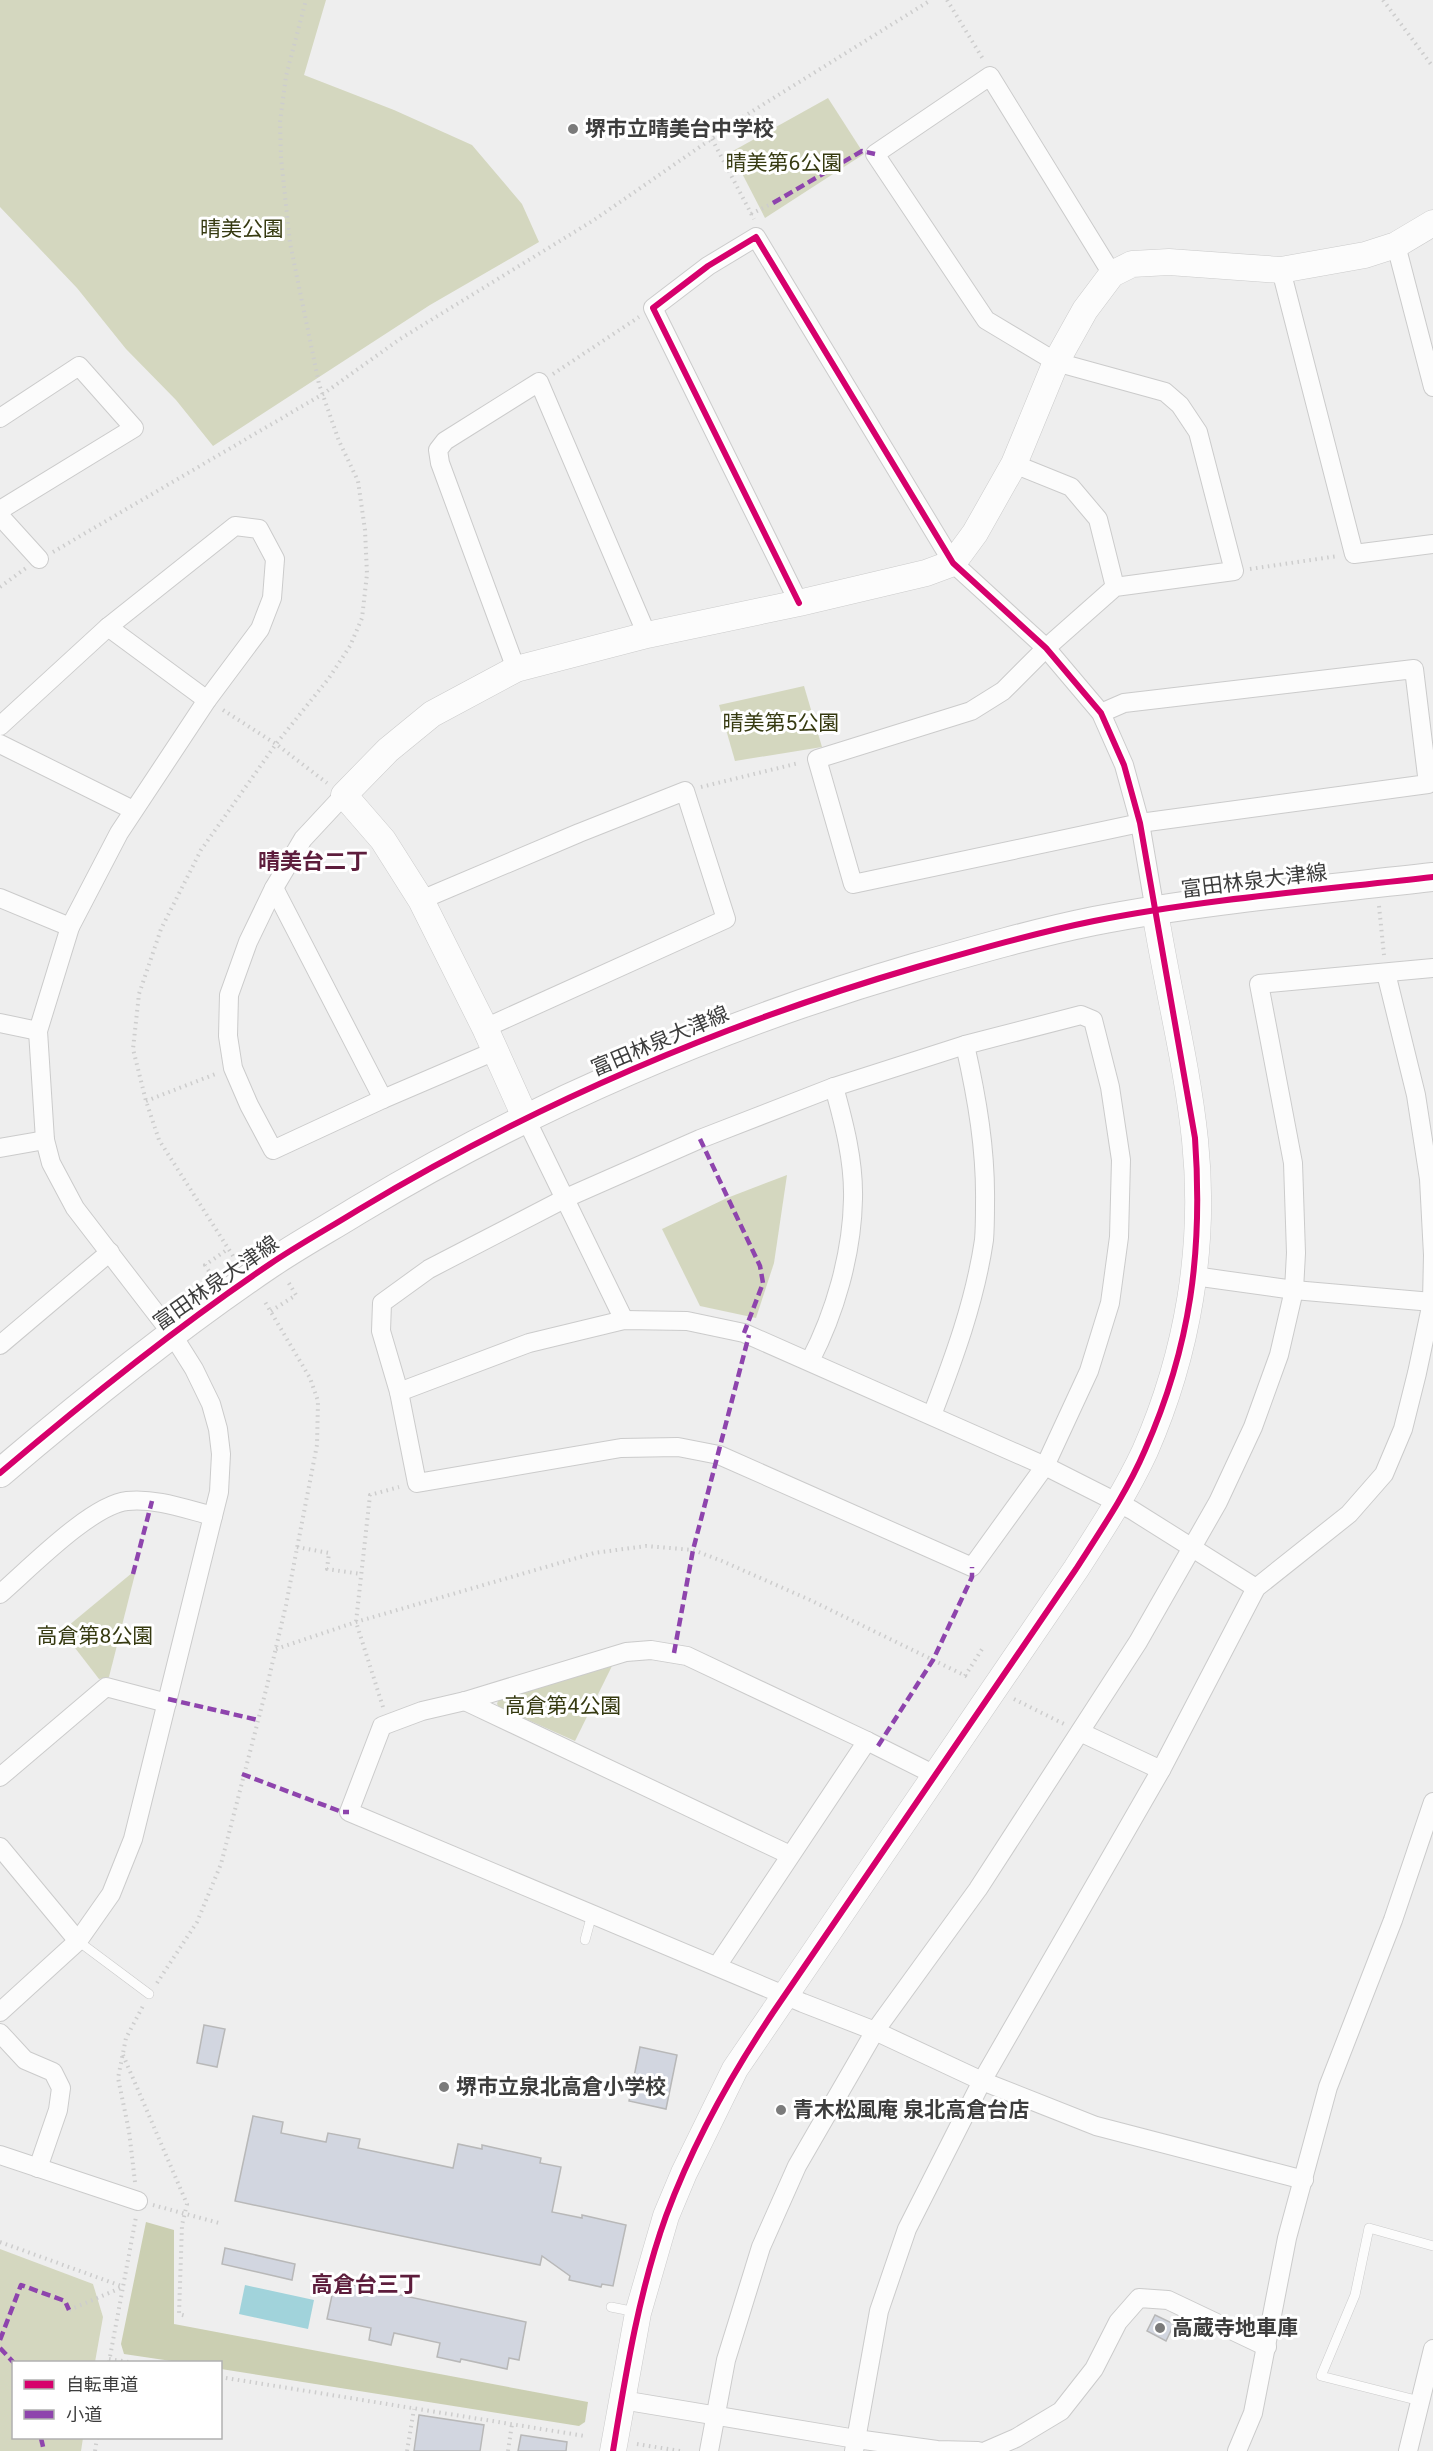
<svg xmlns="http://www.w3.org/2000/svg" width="1433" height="2451" viewBox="0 0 1433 2451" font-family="Roboto,'Noto Sans JP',sans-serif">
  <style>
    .green { fill: #d4d7bf }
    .forest { fill: #cbcfb2 }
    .water { fill: #a1d3db }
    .building { fill: #d2d6e0; stroke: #b8b8b8; stroke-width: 1.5 }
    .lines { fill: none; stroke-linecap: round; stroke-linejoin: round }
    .lane-casing { stroke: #cbcbcb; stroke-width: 10 }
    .street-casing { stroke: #cbcbcb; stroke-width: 20 }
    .secondary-casing { stroke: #cbcbcb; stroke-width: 27 }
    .primary-casing { stroke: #cbcbcb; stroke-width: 30 }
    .path { stroke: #cdcdcd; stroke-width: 4; stroke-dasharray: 1.5 4.5; stroke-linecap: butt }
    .lane { stroke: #fcfcfc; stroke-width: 9 }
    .street { stroke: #fcfcfc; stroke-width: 18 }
    .secondary { stroke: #fcfcfc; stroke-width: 26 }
    .primary { stroke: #fcfcfc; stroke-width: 28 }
    .quiet { stroke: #8e44ad; stroke-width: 4.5; stroke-dasharray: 9 4.5; stroke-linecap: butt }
    .cycleway-casing { stroke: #fff; stroke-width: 10 }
    .cycleway { stroke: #d6006c; stroke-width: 6 }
    .poi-dot { fill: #7b7b7b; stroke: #fff; stroke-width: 2 }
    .labels { text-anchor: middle; stroke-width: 6; stroke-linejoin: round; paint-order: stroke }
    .poi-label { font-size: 21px; font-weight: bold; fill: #3d3d3d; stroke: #fff; text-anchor: start }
    .park-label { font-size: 21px; fill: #363a11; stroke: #fff }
    .street-label { font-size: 21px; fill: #3d3d3d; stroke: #fff }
    .neighbourhood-label { font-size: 22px; font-weight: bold; fill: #5d1d3c; stroke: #fff }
  </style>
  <rect width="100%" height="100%" fill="#eee"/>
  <g class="green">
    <polygon points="0,0 326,0 304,75 394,110 472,145 522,204 539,242 430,305 213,446 176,400 126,349 77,288 0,207"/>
    <polygon points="828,98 864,154 765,218 731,152"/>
    <polygon points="804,686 822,747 735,761 719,705"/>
    <polygon points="787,1175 774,1263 756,1318 700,1306 662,1229 727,1198"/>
    <polygon points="132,1573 135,1574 109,1677 99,1679 62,1631"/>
    <polygon points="612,1666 575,1741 499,1707 497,1704 499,1697"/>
    <polygon points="0,2249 93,2284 103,2317 95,2362 14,2362 14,2438 83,2438 81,2451 0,2451"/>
  </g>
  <polygon class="forest" points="146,2222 174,2230 174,2324 588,2402 585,2422 579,2426 221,2369 220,2362 178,2362 124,2354 121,2344"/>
  <polygon class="water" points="245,2285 314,2300 308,2329 239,2314"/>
  <g class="building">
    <polygon points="204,2025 225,2029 217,2067 197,2063"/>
    <polygon points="640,2047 677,2055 666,2109 629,2101"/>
    <polygon points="253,2116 283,2122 281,2133 326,2142 328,2133 360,2139 358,2148 453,2168 458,2144 482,2149 482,2145 541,2158 540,2163 561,2167 552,2212 582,2218 582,2215 626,2225 613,2286 602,2284 601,2287 569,2280 570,2276 542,2256 540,2265 235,2201"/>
    <polygon points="225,2248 295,2264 292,2280 222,2264"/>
    <polygon points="335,2281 526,2322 519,2360 509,2358 507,2369 461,2359 460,2362 437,2357 440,2343 394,2333 391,2345 369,2340 371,2328 327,2319"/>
    <polygon points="1155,2315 1174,2324 1166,2341 1147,2331"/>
    <polygon points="419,2415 484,2425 480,2451 414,2451"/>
    <polygon points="521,2435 567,2442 566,2451 518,2451"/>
  </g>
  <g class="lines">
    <g class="lane-casing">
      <g id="lane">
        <polyline points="585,1940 592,1914"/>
        <polyline points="78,1941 149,1994"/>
        <polyline points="611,2307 636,2312"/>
        <polyline points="1420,2401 1321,2376 1355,2295 1369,2228 1433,2246"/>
      </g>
    </g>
    <g class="street-casing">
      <g id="street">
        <polyline points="1396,245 1433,387"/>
        <polyline points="1281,270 1354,554 1433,544"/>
        <polyline points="0,418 79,366 134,428 0,510"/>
        <polyline points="1014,464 1071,487 1098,519 1115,587"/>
        <polyline points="0,516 39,559"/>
        <polyline points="799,603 653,308 708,266 756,237 953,563 1046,648 1101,713 1124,765 1140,823 1155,911"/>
        <polyline points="108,627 207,700"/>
        <polyline points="516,669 440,463 438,450 445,441 539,382 647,635"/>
        <polyline points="1101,713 1124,703 1414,669 1428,784 1140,823 853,884 817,759 971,711 1003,691 1046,648 1115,587 1234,571 1198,432 1180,405 1165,392 1056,362 986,320 875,154 990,76 1112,274"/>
        <polyline points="0,726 108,627 235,526 259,529 275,559 272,598 260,629 207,700 119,833 70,927 38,1031 45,1140 51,1163 75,1208 172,1334 194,1369 211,1404 218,1429 221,1454 219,1492 213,1516 133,1839 111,1894 78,1941 0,2012"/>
        <polyline points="0,744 133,810"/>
        <polyline points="344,795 303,839 274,888 248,942 229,995 228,1036 233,1068 249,1105 273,1150 383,1099 495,1051"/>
        <polyline points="274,888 383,1099"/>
        <polyline points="0,898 70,927"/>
        <polyline points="421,900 579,833 685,791 726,919 485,1028"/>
        <polygon points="1081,1015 1093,1020 1110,1087 1121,1160 1119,1237 1110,1303 1089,1371 1045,1466 972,1567 719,1455 678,1447 621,1448 417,1483 399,1392 381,1331 382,1303 429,1269 566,1198 700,1139 834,1087 965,1045"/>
        <polyline points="0,1023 38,1031"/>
        <polyline points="526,1119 624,1320"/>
        <polyline points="0,1148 45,1140"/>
        <polyline points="1194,1276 1294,1290 1432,1302"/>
        <polyline points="0,1345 110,1252"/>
        <path d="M810,1361C835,1313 852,1254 853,1199C854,1161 844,1123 834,1087"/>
        <polyline points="399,1392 529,1343 624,1320 687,1321 744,1333 1045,1466 1132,1510 1256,1588"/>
        <path d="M932,1415C954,1358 975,1301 984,1240C985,1228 985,1216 985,1204C986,1150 977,1098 965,1045"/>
        <path d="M0,1594C29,1569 91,1505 127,1501C156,1498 185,1509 213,1516"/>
        <polyline points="465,1701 790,1855"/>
        <polyline points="1080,1732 1161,1770"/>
        <polyline points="867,1741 935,1775"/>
        <polyline points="0,1777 106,1687 167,1703"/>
        <polyline points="0,1847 78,1941"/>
        <polyline points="717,1966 867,1741 687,1656 651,1650 626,1652 465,1701 422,1711 382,1726 349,1812 803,2003 875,2031 982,2081 1096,2126 1304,2180"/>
        <polyline points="0,2033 25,2060 53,2072 61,2088 58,2110 38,2168"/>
        <polyline points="0,2155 138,2201"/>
        <polyline points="622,2400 856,2439 937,2450 978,2451"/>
        <polyline points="709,2451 726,2360 761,2247 797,2166 875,2031 978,1889 1138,1642 1218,1502 1253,1427 1279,1355 1294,1290 1296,1253 1293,1163 1259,984 1433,968"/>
        <polyline points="854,2451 879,2311 907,2229 982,2081 1161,1770 1256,1588 1349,1514 1384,1474 1403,1429 1417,1373 1432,1302 1433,1255 1429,1179 1416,1095 1386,973"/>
        <polyline points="986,2451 1016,2438 1061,2411 1094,2369 1118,2322 1139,2298 1168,2300 1267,2347"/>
        <polyline points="1237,2451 1253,2413 1287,2238 1328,2087 1393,1920 1433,1802"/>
        <polyline points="1408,2451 1433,2349"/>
      </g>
    </g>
    <g class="secondary-casing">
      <g id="secondary">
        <polyline points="526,1119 485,1028 421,900 383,840 344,795 388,750 432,714 516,669 647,635 799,603 926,573 953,563 975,533 1014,464 1056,362 1085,310 1112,274 1132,264 1169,262 1281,270 1365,255 1396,245 1433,223"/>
        <path d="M613,2451L638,2313L666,2216L684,2173L735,2069L1076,1569C1101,1530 1126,1492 1145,1451C1188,1353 1206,1246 1195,1140C1187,1063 1167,987 1155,911"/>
      </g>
    </g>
    <g class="primary-casing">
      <path id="primary" d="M0,1473C87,1399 175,1328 270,1264C298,1245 329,1228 358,1210C533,1105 722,1024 917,967C976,950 1035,933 1094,921C1206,899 1320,890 1433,877"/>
    </g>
    <g class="path">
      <polyline points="947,0 983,59"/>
      <polyline points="1383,0 1433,67"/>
      <polyline points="712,139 754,219"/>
      <polyline points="751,214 773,203"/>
      <polyline points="553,374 639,317"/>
      <polyline points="53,552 323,394 400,339 594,220 743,117 931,0"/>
      <polyline points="1250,569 1338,556"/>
      <polyline points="0,587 26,568"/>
      <polyline points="223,710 276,744 327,783"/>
      <polyline points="701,787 799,763"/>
      <polyline points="1379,906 1384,955"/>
      <polyline points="146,1101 218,1073"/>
      <polyline points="233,1256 159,1140 146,1101 133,1049 139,994 161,929 201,850 276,744 329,678 350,646 362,618 367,574 365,530 358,481 339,441 319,384 290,243 281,158 280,122 286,76 306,0"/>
      <polyline points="212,1276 205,1265 228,1249"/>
      <polyline points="271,1311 296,1295 287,1280"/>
      <polyline points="297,1547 329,1553 327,1569 361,1574"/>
      <polyline points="276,1649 356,1622 594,1553 646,1546 693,1550 722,1561 810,1600 970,1678"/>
      <polyline points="965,1676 984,1646"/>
      <polyline points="1014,1699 1064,1724"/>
      <polyline points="383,1707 356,1622 370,1495 399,1487"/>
      <polyline points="157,1983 197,1922 221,1864 267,1686 286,1605 317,1445 318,1401 310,1378 265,1302"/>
      <polyline points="123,2055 187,2204 182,2225 179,2314 186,2316"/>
      <polyline points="135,2182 129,2131 118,2078 126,2038 144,2004"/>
      <polyline points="153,2205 219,2223"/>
      <polyline points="0,2242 124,2287"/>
      <polyline points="69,2310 123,2287"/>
      <polyline points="109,2359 129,2362"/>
      <polyline points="109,2362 136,2217"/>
      <polyline points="220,2377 585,2436"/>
      <polyline points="637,2444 680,2451"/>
      <polyline points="95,2451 97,2438"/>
      <polyline points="407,2451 414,2409"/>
      <polyline points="508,2451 512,2424"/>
    </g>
    <use href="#lane" class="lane"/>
    <use href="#street" class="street"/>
    <use href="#secondary" class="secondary"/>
    <use href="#primary" class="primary"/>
    <g class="quiet">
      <polyline points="773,203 862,151 875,154"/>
      <polyline points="700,1139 760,1266 763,1283 744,1333"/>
      <polyline points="133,1574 152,1501"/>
      <polyline points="674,1653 693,1550 749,1335"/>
      <polyline points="168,1699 258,1720"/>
      <polyline points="878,1746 933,1660 972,1577 972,1567"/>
      <polyline points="242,1774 342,1812 349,1812"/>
      <polyline points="0,2340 21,2285 65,2301 69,2310"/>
      <polyline points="0,2348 14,2363"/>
      <polyline points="41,2438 44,2451"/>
    </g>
    <g class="cycleway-casing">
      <g id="cycleway">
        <path d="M0,1473C87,1399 175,1328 270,1264C298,1245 329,1228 358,1210C533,1105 722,1024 917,967C976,950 1035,933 1094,921C1206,899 1320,890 1433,877"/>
        <path d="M613,2451C626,2372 639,2291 666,2216C693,2143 731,2075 774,2011L1076,1569C1101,1530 1127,1492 1145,1450C1191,1346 1203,1251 1195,1138L1140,823L1124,765L1101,713L1046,648L953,563L756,237L708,266L653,308L799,603"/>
      </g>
    </g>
    <use href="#cycleway" class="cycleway"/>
  </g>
  <g class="poi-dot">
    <circle cx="573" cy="129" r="6"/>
    <circle cx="444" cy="2087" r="6"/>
    <circle cx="781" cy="2110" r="6"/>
    <circle cx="1160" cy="2328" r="6"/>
  </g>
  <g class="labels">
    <g class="poi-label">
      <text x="585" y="136">堺市立晴美台中学校</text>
      <text x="456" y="2094">堺市立泉北高倉小学校</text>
      <text x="793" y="2117">青木松風庵 泉北高倉台店</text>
      <text x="1172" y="2335">高蔵寺地車庫</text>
    </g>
    <g class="park-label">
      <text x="784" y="170">晴美第6公園</text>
      <text x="242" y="236">晴美公園</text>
      <text x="781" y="730">晴美第5公園</text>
      <text x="95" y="1643">高倉第8公園</text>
      <text x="563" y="1713">高倉第4公園</text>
    </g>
    <g class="street-label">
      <text transform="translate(1254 881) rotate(-7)" y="7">富田林泉大津線</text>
      <text transform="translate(660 1041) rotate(-23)" y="7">富田林泉大津線</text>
      <text transform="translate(216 1283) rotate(-35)" y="7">富田林泉大津線</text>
    </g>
    <g class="neighbourhood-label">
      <text x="313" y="869">晴美台二丁</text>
      <text x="366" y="2292">高倉台三丁</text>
    </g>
  </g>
  <rect x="12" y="2361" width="210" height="78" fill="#ffffff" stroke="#b1b1b1" stroke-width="1.5"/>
  <rect x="24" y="2380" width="30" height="9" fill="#d6006c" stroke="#b1b1b1" stroke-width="1.5"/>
  <text x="66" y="2391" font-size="18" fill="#3d3d3d">自転車道</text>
  <rect x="24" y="2410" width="30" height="9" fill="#8e44ad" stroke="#b1b1b1" stroke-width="1.5"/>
  <text x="66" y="2421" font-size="18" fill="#3d3d3d">小道</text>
</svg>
